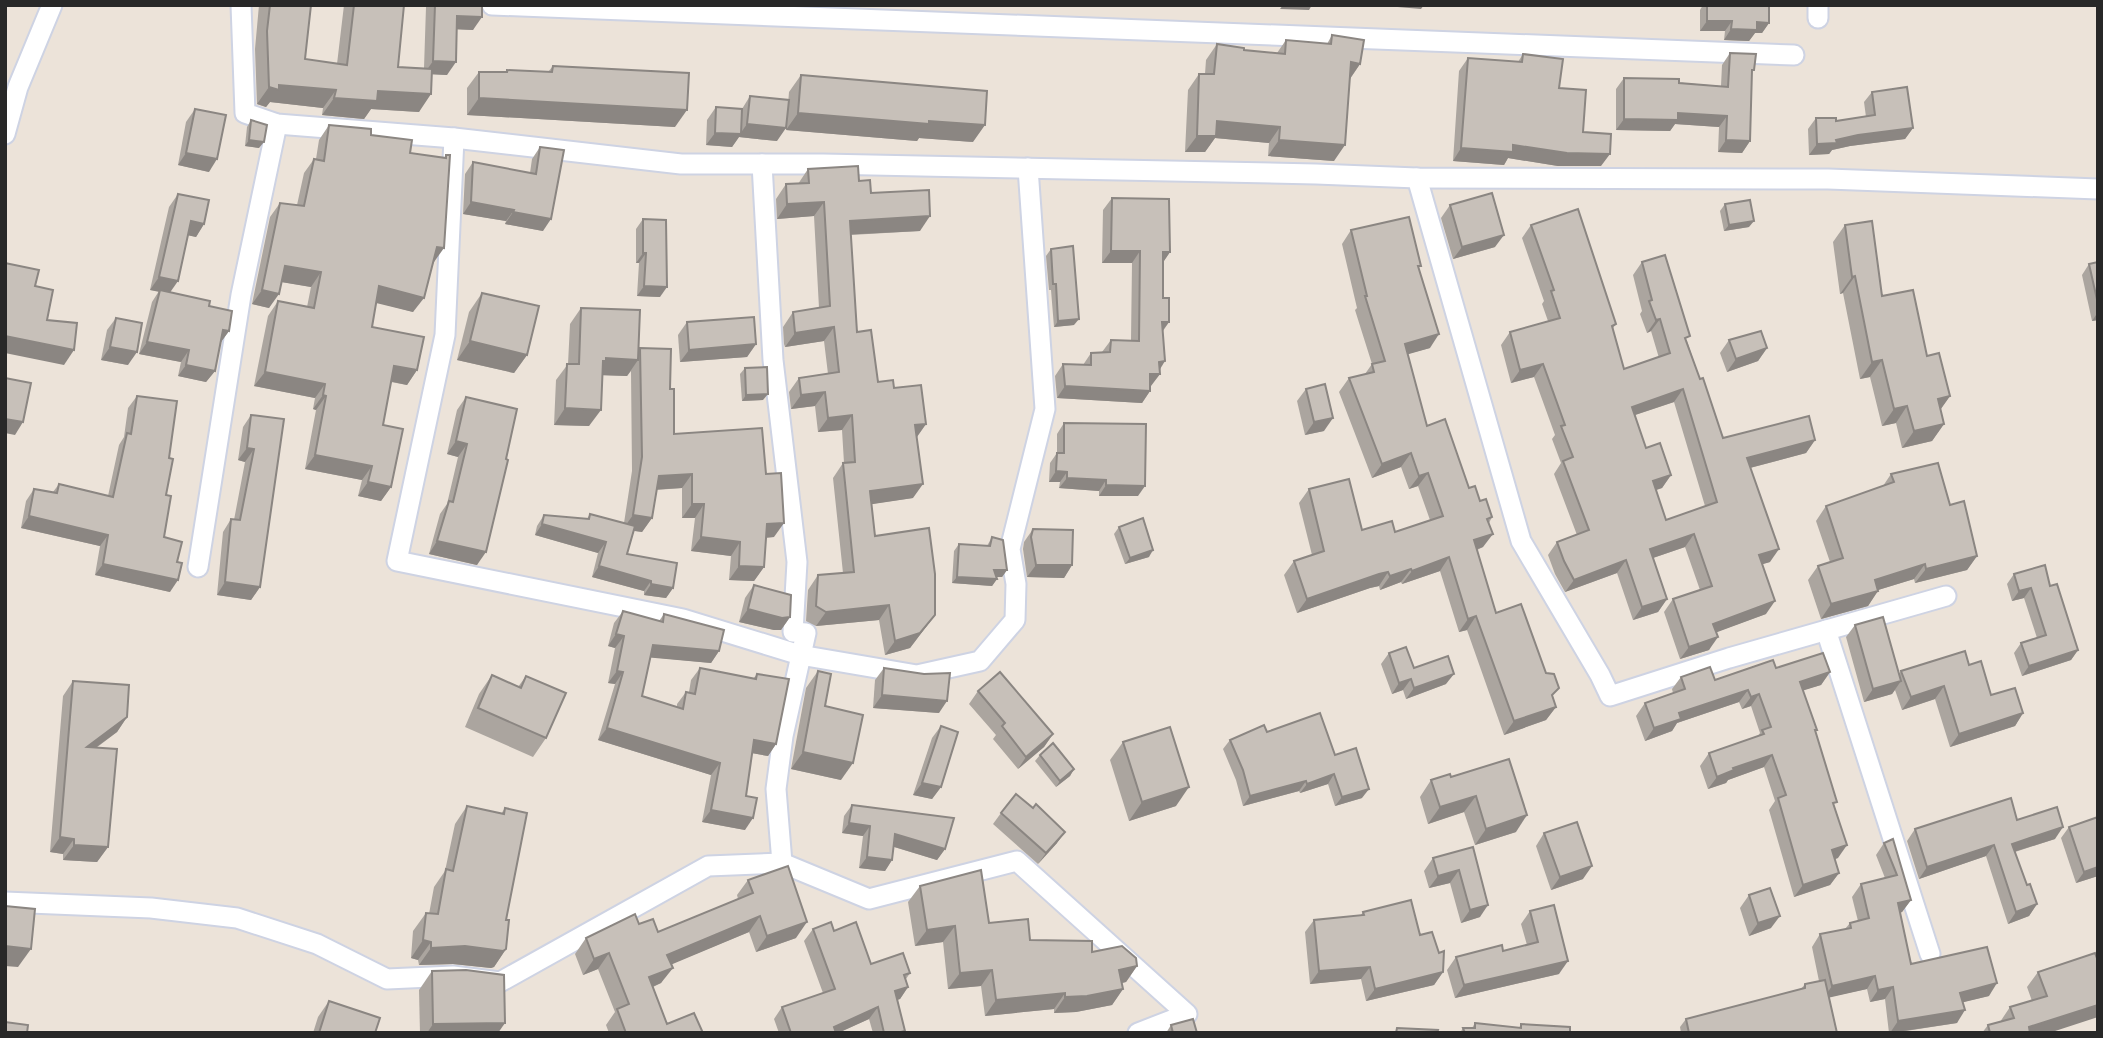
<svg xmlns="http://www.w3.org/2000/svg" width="2103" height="1038" viewBox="0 0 2103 1038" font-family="'DM Sans',sans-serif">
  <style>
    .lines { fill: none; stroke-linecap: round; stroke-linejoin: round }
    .minor-casing { stroke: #ced3e3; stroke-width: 23 }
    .minor { stroke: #fff; stroke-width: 19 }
    .wall { fill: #aba59f; fill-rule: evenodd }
    .shaded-wall { fill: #8b8682 }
    .building { fill: #c7c0b9; stroke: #8b8682; stroke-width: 2; fill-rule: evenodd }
  </style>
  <rect width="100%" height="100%" fill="#ece3d9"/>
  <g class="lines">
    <g class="minor-casing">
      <g id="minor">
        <polyline points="241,5 245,113 277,124 454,138 681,164 823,164 1316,174 1417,178 1828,179 2098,189"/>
        <polyline points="492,5 1794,55"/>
        <polyline points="1818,18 1818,5"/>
        <polyline points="5,134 18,87 52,5"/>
        <polyline points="454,138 445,335 397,561 683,619 800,655 917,675 980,661 1015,620 1016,584 1010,549 1045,409 1028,168"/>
        <polyline points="762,164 773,360 797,562 793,632 806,633 783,736 776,789 782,863"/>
        <polyline points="1417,178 1521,541 1600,675 1610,696 1729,658 1946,596"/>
        <polyline points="198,567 241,295 277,124"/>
        <polyline points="1826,630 1930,954"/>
        <polyline points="5,902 151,908 237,918 317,944 387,979 453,976 500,982 708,866 782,863 869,899 1017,861 1187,1014 1138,1033"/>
      </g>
    </g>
    <use href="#minor" class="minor"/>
  </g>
  <g class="wall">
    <polygon points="259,5 311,5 305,59 337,64 344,5 404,5 398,67 424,68 426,7 427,5 482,5 473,30 457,29 447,75 432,74 419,112 371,109 364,119 322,115 323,108 270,102 266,107 257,104 255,49"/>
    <polygon points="1703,5 1769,5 1769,23 1762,33 1755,33 1749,41 1724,40 1725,31 1700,31 1700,10"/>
    <polygon points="1332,35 1360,64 1350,79 1334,161 1268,156 1269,143 1215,138 1205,152 1185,152 1188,90 1199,74 1205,74 1206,60 1217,44 1244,50 1277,53 1286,40 1327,44"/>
    <polygon points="1730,53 1752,73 1750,141 1742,153 1718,152 1719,127 1675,124 1670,131 1616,130 1616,89 1624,78 1721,86 1722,65"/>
    <polygon points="1523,54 1559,88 1601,166 1558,166 1508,158 1504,165 1453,161 1459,71 1468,58 1518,62"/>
    <polygon points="553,66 675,127 467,115 467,88 479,72 506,72 507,70 548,72"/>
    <polygon points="801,75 973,142 919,138 917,141 786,130 789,92"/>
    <polygon points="1872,92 1913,128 1905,139 1850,146 1832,150 1829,154 1809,155 1808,129 1816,118 1836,121 1866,117 1864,102"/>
    <polygon points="750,96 777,141 739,137 732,147 706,145 707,120 716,107 742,109"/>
    <polygon points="195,109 209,172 178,165 186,122"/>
    <polygon points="251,120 259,148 245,146 247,127"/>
    <polygon points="329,125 371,135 410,153 444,158 446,155 434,262 413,312 376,302 372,327 417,370 407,385 391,382 383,425 391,487 381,501 358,496 362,480 305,469 316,410 313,409 315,398 254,386 268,316 278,301 307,307 311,287 282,282 269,308 252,304 270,217 280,203 297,205 304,173 314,159 316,159 319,140"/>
    <polygon points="540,147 543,231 505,224 506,221 463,214 465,174 473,162 530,173 532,159"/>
    <polygon points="808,169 859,181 871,193 920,231 851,235 857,332 878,382 894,388 926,424 917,437 913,498 871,504 875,536 935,615 910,648 885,655 879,620 816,626 806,621 808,590 818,575 843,573 833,478 843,463 844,463 842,430 818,432 815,406 791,409 789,392 799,378 828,374 824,341 785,347 784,344 783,327 793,312 819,308 814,216 777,219 776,199 786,184 798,184"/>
    <polygon points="178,194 204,224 196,237 188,235 170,292 209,306 229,331 221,342 215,371 206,382 178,376 181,362 139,354 152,302 159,291 150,290 169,207"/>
    <polygon points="1112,198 1170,252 1163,262 1163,298 1169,322 1163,331 1160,374 1150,386 1150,391 1142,403 1057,398 1055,376 1063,364 1083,365 1091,353 1102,352 1111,340 1131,340 1132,263 1102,263 1103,210"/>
    <polygon points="1725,204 1749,227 1724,231 1720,211"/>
    <polygon points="1450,205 1495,247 1453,259 1441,218"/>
    <polygon points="643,219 660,297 637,296 639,263 636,263 636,229"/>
    <path d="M1531,225L1616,324L1613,328L1624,369L1659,358L1651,331L1647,333L1640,314L1642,311L1633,275L1642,262L1687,341L1700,379L1723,438L1815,440L1806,453L1750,468L1770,562L1762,564L1766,614L1716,632L1709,650L1680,659L1664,612L1673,599L1700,590L1685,547L1653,558L1667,599L1658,612L1633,620L1617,573L1565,592L1555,574L1548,555L1557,542L1577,535L1554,474L1561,463L1552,439L1555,435L1534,377L1511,383L1501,345L1510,332L1548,321L1542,304L1544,301L1522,238ZM1674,402L1705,506L1666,520L1656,490L1662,488L1671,475L1646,448L1635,415Z"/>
    <polygon points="1845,225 1882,296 1927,356 1950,396 1940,410 1944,424 1932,441 1902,448 1896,423 1882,426 1870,377 1860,379 1843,293 1840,294 1833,242"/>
    <polygon points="1351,230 1419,269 1430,348 1407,354 1427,426 1469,488 1480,501 1492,517 1489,523 1483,547 1477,550 1496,613 1553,698 1556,707 1546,720 1504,735 1467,630 1459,632 1440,571 1402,584 1401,582 1380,590 1379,586 1370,588 1297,613 1284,575 1294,561 1312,555 1299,503 1309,489 1362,530 1395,532 1430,520 1418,486 1409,489 1401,467 1372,478 1339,392 1349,378 1365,374 1372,364 1355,310 1357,308 1342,244"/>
    <polygon points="1051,249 1074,325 1054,327 1051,290 1049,290 1046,256"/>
    <polygon points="2098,262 2098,320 2092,321 2082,275 2089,264"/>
    <polygon points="482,293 527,355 514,373 457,360 469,312"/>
    <polygon points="581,308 639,351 640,348 670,389 674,434 766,474 774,537 766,538 764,567 754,581 729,580 731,556 691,551 695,518 682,518 682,488 656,490 652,518 642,532 634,531 627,554 673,588 666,598 644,595 644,591 592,577 598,553 535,535 537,526 544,515 587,519 590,514 624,523 632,471 631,371 627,376 602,375 589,426 554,425 556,380 568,364 570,324"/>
    <polygon points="116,318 128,365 101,360 107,330"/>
    <polygon points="687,322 756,344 747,357 680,362 678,335"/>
    <polygon points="1729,340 1767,348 1758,361 1727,372 1720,353"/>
    <polygon points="745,368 763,400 742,401 740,374"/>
    <polygon points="1306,389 1324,431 1305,435 1297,401"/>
    <polygon points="137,396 169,458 166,495 164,537 170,592 95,575 100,546 21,528 26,501 34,489 53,492 59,484 108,496 119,445 124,437 128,408"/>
    <polygon points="466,397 506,459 477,565 429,554 440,514 447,504 458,457 447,454 457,410"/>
    <polygon points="251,415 284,419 260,587 251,600 217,595 223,532 231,519 234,520 245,462 238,460 243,427"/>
    <polygon points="1064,423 1138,496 1099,496 1099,491 1059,488 1060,482 1049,482 1050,463 1057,453 1057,434"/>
    <polygon points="1891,474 1950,505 1977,556 1967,570 1915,583 1914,579 1878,590 1868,606 1821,619 1808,580 1818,566 1830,562 1816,521 1826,506 1883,486"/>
    <polygon points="1119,527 1149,557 1125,564 1114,534"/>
    <polygon points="1033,529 1072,565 1064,578 1027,577 1023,549 1024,542"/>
    <polygon points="992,537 1007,570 1002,577 996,577 997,579 992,586 952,583 954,551 959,544 987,546"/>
    <polygon points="2014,574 2050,586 2078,650 2071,660 2022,676 2014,653 2021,643 2037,638 2024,598 2012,601 2007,584"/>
    <polygon points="754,585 790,617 781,630 774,630 739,622 745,598"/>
    <polygon points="623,611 659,621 664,614 719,651 711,663 650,657 642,696 677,707 677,704 686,692 689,692 691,680 700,668 753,679 757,674 776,744 768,756 752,753 746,796 745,830 702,822 711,775 598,740 615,684 608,683 615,648 608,646 614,623"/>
    <polygon points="1855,625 1899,674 1901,671 1969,665 1991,695 2023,713 2015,726 1950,747 1935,699 1902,710 1895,690 1892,694 1864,702 1846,637"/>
    <polygon points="1389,653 1414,668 1446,684 1406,699 1403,690 1392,694 1381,664"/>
    <polygon points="884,668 939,713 873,708 875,680"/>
    <polygon points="1776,668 1830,672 1821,685 1803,690 1815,732 1834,807 1838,858 1835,859 1839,873 1830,885 1794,897 1769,810 1775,801 1764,767 1728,780 1726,783 1708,789 1700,766 1709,753 1758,736 1760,733 1751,706 1742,709 1739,702 1677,723 1672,731 1645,741 1636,716 1645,703 1673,693 1672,689 1681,677 1715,680"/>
    <polygon points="818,671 825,706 841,780 791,769 806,688"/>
    <polygon points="492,675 518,687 526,676 546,738 533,757 465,727 479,694"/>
    <polygon points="73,681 127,717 117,732 96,748 108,847 97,862 63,860 63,854 50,852 63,696"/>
    <polygon points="978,691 1053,734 1044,747 1018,769 993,739 996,735 969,704"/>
    <polygon points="941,726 941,787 932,799 913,795 932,738"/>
    <polygon points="1267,732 1335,755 1362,798 1335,806 1328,784 1300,793 1299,791 1243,806 1236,780 1223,749 1230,740"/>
    <polygon points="1123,742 1176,806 1129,821 1110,760"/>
    <polygon points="1040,755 1074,769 1070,776 1056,787 1035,761"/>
    <polygon points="1509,759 1516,832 1475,845 1464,812 1428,824 1420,797 1431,780 1451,777"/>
    <polygon points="852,805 945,849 937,860 894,847 892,860 885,871 859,868 863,836 842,833 844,816"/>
    <polygon points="467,806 501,814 505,808 506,949 494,967 491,968 453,964 419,965 418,960 411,958 413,931 426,913 429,914 434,887 445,871 455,824"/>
    <polygon points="1001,813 1057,843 1038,864 993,824"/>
    <polygon points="2098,815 2098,876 2076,883 2061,838 2069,827 2096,818"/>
    <polygon points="2017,820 2055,839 2015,852 2027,885 2037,904 2029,916 2008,924 1986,856 1919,879 1907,841 1915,829"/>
    <polygon points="1544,833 1583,879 1551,890 1536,846"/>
    <polygon points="1884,843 1911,900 1902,912 1900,913 1911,964 1989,996 1963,1002 1957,1023 1893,1033 1889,1033 1885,999 1870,1002 1867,989 1829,997 1837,1033 1668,1033 1668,1032 1681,1033 1680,1027 1686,1019 1801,989 1805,984 1819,981 1812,947 1820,934 1845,929 1850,923 1858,921 1852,897 1861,884 1885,878 1876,855"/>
    <polygon points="1473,847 1480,917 1461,923 1450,883 1429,888 1424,871 1433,858"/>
    <polygon points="748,880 796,938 756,952 749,932 671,964 661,983 653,987 667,1024 703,1033 609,1033 606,1025 615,1012 598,969 583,975 575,954 586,938 639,924 658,932 738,899 737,895"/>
    <polygon points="920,886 989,923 1030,940 1092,952 1137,966 1126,982 1122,983 1123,989 1112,1005 1076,1012 1054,1013 1054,1009 985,1016 981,986 948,989 943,942 915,946 908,902"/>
    <polygon points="1749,895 1771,928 1749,936 1740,908"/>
    <polygon points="1530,911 1559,974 1455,998 1447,970 1456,957 1503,951 1527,945 1521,924"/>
    <polygon points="1363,912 1420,935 1443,972 1434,985 1366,1001 1361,979 1310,984 1305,932 1314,920 1361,915"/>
    <polygon points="813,929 834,931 871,964 910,973 906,979 908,987 900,999 897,1000 905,1031 904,1033 873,1033 869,1019 838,1033 779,1033 774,1019 782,1007 823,993 804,941"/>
    <polygon points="2095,953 2049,1033 1982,1033 1988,1025 2000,1022 2010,1007 2032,1001 2027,987 2038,972"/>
    <polygon points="432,971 498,1033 420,1033 419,990"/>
    <polygon points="329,1001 375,1033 313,1033 318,1017"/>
    <polygon points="1475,1023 1519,1028 1521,1024 1570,1033 1460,1033 1463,1028 1472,1028"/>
    <polygon points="1171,1025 1197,1033 1166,1033"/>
  </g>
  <g class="shaded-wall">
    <polygon points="1283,5 1312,5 1309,10 1280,9"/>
    <polygon points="1374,5 1424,5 1421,9"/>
    <polygon points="457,16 482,17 473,30 448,29"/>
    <polygon points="1707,21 1732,21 1725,31 1700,31"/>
    <polygon points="1757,22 1769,23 1762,33 1755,33 1749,41 1724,40 1731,29"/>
    <polygon points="433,61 456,62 447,75 424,74"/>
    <polygon points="1351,62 1360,64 1349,80"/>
    <polygon points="279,85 336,90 323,108 270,102 266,107 257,104 269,87"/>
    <polygon points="378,91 431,94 419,112 371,109 364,119 322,115 334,98"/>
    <polygon points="479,98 687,110 675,127 467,115"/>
    <polygon points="798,113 929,121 985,125 973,142 919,138 917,141 786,130"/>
    <polygon points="1678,113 1727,116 1719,127 1675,124 1670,131 1616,130 1624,119"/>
    <polygon points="1217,121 1280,127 1269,143 1215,138 1205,152 1185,152 1197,136"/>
    <polygon points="747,124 786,128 777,141 739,137 732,147 706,145 715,133 740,134"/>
    <polygon points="1913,128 1905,139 1850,146 1832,150 1829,154 1809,155 1817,144 1858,135"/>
    <polygon points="249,140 264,142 259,148 245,146"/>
    <polygon points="1279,140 1345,145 1334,161 1268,156"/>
    <polygon points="1726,140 1750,141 1742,153 1718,152"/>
    <polygon points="1513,145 1610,154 1601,166 1558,166 1508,158 1504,165 1453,161 1461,148"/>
    <polygon points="186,153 217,159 209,172 178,165"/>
    <polygon points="471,202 514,210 506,221 463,214"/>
    <polygon points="824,202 814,216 777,219 787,204"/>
    <polygon points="513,212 551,219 543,231 505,224"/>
    <polygon points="930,216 920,231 840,235 850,221"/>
    <polygon points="191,221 204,224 196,237 182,234"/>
    <polygon points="1754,221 1749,227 1724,231 1729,225"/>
    <polygon points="1504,235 1495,247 1453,259 1462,247"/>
    <polygon points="437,247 444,248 434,262 427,261"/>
    <polygon points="1111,251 1140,251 1132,263 1102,263"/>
    <polygon points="1163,252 1170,252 1162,264"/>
    <polygon points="643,253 646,253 639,263 636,263"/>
    <polygon points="285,266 321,272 311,287 275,281"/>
    <polygon points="1855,276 1843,293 1840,294 1852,277"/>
    <polygon points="159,277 178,281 169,294 150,290"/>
    <polygon points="379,286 424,298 413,312 368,301"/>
    <polygon points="644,286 667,287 660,297 637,296"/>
    <polygon points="262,290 279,294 269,308 252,304"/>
    <polygon points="2098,312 2098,320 2092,321"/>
    <polygon points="1079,319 1074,325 1054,327 1058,321"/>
    <polygon points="1660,319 1651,331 1647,333 1656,320"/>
    <polygon points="1162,322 1169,322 1160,334"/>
    <polygon points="834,327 824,341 785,347 795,333"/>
    <polygon points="223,330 229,331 221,342"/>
    <polygon points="1439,334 1430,348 1395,358 1405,344"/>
    <polygon points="5,336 74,350 64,365 5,353"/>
    <polygon points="470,341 527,355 514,373 457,360"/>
    <polygon points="147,342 189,350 181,362 139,354"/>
    <polygon points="756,344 747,357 680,362 689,350"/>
    <polygon points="110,347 137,352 128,365 101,360"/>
    <polygon points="1767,348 1758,361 1727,372 1736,359"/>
    <polygon points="606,358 638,360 627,376 596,375 603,361"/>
    <polygon points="1882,360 1870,377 1860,379 1872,362"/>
    <polygon points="1165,361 1157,374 1159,362"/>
    <polygon points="1543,364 1534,377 1511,383 1520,370"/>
    <polygon points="186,365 215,371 206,382 178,376"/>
    <polygon points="394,366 417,370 407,385 384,380"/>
    <polygon points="265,372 325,384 315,398 254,386"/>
    <polygon points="1150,374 1160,374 1151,386 1142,386"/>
    <polygon points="1065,386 1150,391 1142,403 1057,398"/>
    <polygon points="1683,389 1674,402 1623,419 1632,407"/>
    <polygon points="825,392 815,406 791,409 801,395"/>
    <polygon points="768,394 763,400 742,401 746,395"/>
    <polygon points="323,395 326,396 316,410 313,409"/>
    <polygon points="1950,396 1938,413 1938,399"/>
    <polygon points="1907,406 1896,423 1882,426 1894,409"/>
    <polygon points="565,408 601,410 589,426 554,425"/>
    <polygon points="852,415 842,430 818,432 828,418"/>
    <polygon points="1333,418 1324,431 1305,435 1314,422"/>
    <polygon points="5,419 23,422 15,435 5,433"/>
    <polygon points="926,424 916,438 915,425"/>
    <polygon points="1944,424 1932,441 1902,448 1914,431"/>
    <polygon points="1815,440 1806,453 1738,471 1747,458"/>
    <polygon points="456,441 467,444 458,457 447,454"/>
    <polygon points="247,448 254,449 245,462 238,460"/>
    <polygon points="1411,453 1401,467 1372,478 1382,464"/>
    <polygon points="315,455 372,466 362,480 305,469"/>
    <polygon points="1056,471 1067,472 1060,482 1049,482"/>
    <polygon points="1428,473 1418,486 1409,489 1419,476"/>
    <polygon points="692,474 682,488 649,490 659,476"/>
    <polygon points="1671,475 1662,488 1644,494 1653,481"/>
    <polygon points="1067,478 1106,480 1099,491 1059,488"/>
    <polygon points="368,482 391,487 381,501 358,496"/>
    <polygon points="923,484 913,498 860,506 870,491"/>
    <polygon points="1106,485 1145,486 1138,496 1099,496"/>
    <polygon points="692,504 704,504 695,518 682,518"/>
    <polygon points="633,515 652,518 642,532 623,529"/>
    <polygon points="29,516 108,535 100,546 21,528"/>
    <polygon points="784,523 774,537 757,538 767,524"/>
    <polygon points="542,524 606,542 598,553 535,535"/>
    <polygon points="1493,534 1483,547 1464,554 1474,540"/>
    <polygon points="1694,534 1685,547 1641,562 1650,549"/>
    <polygon points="701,537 740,542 731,556 691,551"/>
    <polygon points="437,541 486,552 477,565 429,554"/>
    <polygon points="1779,549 1770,562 1750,568 1759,555"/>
    <polygon points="1153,550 1149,557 1125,564 1130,558"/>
    <polygon points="1977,556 1967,570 1915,583 1926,569"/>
    <polygon points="1449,557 1440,571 1402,584 1412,571"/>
    <polygon points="1626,560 1617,573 1565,592 1574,580"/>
    <polygon points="103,564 178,580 170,592 95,575"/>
    <polygon points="1925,564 1914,579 1865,594 1875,580"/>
    <polygon points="1036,565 1072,565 1064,578 1027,577"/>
    <polygon points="599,566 651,581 644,591 592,577"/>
    <polygon points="739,566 764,567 754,581 729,580"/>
    <polygon points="1411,569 1401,582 1380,590 1390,576"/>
    <polygon points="994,570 1007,570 1002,577 989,577"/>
    <polygon points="1388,572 1379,586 1370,588 1297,613 1307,599 1379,574"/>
    <polygon points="957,577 997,579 992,586 952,583"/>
    <polygon points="225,582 260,587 251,600 217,595"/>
    <polygon points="651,584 673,588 666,598 644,595"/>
    <polygon points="2031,588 2024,598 2012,601 2019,591"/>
    <polygon points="1878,591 1868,606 1821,619 1831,604"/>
    <polygon points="1667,599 1658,612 1633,620 1642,607"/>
    <polygon points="1775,601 1766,614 1704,637 1713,624"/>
    <polygon points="889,605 879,620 816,626 826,612"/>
    <polygon points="748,609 790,617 781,630 774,630 739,622"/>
    <polygon points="935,615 910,648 885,655 895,641"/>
    <polygon points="1476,616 1467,630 1459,632 1468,619"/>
    <polygon points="616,634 624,636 615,648 608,646"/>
    <polygon points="1718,637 1709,650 1680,659 1689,647"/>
    <polygon points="653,645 719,651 711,663 644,657"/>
    <polygon points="2078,650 2071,660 2022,676 2029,666"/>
    <polygon points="617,671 623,672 615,684 608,683"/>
    <polygon points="1830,672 1821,685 1792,694 1800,682"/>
    <polygon points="1454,674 1446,684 1406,699 1414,688"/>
    <polygon points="1411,679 1403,690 1392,694 1399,683"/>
    <polygon points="1901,681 1892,694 1864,702 1873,689"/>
    <polygon points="1944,686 1935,699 1902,710 1911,697"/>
    <polygon points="1748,690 1739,702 1677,723 1672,731 1645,741 1654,728 1679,713"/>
    <polygon points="1759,694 1751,706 1742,709 1751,697"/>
    <polygon points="882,695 947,701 939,713 873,708"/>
    <polygon points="1556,707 1546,720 1504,735 1514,721"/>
    <polygon points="2023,713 2015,726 1950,747 1959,734"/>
    <polygon points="127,717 117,732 76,762 87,747"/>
    <polygon points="607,728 720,763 711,775 598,740"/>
    <polygon points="1053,734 1044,747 1018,769 1026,757"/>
    <polygon points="754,740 776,744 768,756 746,752"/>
    <polygon points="803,752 853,763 841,780 791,769"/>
    <polygon points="1772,755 1764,767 1728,780 1726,783 1708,789 1717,777 1733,768"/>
    <polygon points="1074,769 1070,776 1056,787 1060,781"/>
    <polygon points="1334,774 1328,784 1300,793 1307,784"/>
    <polygon points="1306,781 1299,791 1243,806 1250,796"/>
    <polygon points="922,783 941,787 932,799 913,795"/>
    <polygon points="1189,787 1176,806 1129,821 1142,802"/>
    <polygon points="1369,789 1362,798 1335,806 1342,797"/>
    <polygon points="1476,796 1464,812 1428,824 1440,807"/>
    <polygon points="711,810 753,818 745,830 702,822"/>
    <polygon points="1527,815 1516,832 1475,845 1486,829"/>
    <polygon points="849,823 870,826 863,836 842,833"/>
    <polygon points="2063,827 2055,839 2004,855 2012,844"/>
    <polygon points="1065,832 1057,843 1038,864 1046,853"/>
    <polygon points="895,834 945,849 937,860 888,845"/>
    <polygon points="60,837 74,839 63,854 50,852"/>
    <polygon points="74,845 108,847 97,862 63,860"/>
    <polygon points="1847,845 1838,858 1823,863 1832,850"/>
    <polygon points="1994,845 1986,856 1919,879 1927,867"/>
    <polygon points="867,857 892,860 885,871 859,868"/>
    <polygon points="1592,866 1583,879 1551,890 1560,877"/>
    <polygon points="2098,867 2098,876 2076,883 2084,872"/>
    <polygon points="1459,870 1450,883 1429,888 1438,876"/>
    <polygon points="1839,873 1830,885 1794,897 1803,885"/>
    <polygon points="1911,900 1902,912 1889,916 1898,903"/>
    <polygon points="2037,904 2029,916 2008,924 2016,912"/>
    <polygon points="1488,905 1480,917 1461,923 1470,910"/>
    <polygon points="760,916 749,932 656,971 667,955"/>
    <polygon points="1780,916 1771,928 1749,936 1758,923"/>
    <polygon points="807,922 796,938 756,952 767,936"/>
    <polygon points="955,926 943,942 915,946 927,930"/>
    <polygon points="423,940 431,942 418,960 411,958"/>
    <polygon points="5,946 31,949 18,967 5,966"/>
    <polygon points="465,946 506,949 494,967 491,968 453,964 419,965 431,948"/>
    <polygon points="609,953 598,969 583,975 594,959"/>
    <polygon points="1568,961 1559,974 1455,998 1464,985"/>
    <polygon points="1137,966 1126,982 1108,986 1119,970"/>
    <polygon points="1370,967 1361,979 1310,984 1319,971"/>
    <polygon points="673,968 661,983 638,993 649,977"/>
    <polygon points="992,970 981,986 948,989 960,973"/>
    <polygon points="1443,972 1434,985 1366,1001 1375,989"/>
    <polygon points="1875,976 1867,989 1823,999 1832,986"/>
    <polygon points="1997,983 1989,996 1952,1005 1960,993"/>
    <polygon points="908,987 900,999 886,1003 895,991"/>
    <polygon points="1893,987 1885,999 1870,1002 1878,990"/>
    <polygon points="1123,989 1112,1005 1076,1012 1054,1013 1065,997"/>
    <polygon points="1065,993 1054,1009 985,1016 996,1000"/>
    <polygon points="2098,1005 2098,1017 2049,1033 2025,1033 2029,1027"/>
    <polygon points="878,1007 869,1019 838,1033 830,1033 834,1027"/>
    <polygon points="1965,1010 1957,1023 1890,1033 1898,1021"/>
    <polygon points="505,1023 498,1033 427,1033 433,1024"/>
  </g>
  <g class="building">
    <polygon points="270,5 311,5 305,59 347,65 354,5 404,5 398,67 432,69 431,94 378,91 377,101 334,98 336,90 279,85 279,90 269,87 267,31"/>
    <polygon points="435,5 482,5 482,17 457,16 456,62 433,61"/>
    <polygon points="1707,5 1769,5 1769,23 1757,22 1757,30 1731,29 1732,21 1707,21"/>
    <polygon points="1332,35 1364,40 1360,64 1351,62 1345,145 1279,140 1280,127 1217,121 1216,136 1197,136 1199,74 1214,74 1217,44 1244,48 1244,50 1285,54 1286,40 1331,44"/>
    <polygon points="1730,53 1756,54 1754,70 1752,70 1750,141 1726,140 1727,116 1678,113 1678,120 1624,119 1624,78 1679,79 1679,83 1728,87"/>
    <polygon points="1523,54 1563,59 1559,88 1586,90 1583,132 1611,134 1610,154 1567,153 1513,145 1513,152 1461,148 1468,58 1522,62"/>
    <polygon points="553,66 689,73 687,110 479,98 479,72 507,72 507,70 552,72"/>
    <polygon points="801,75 987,91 985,125 929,121 929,124 798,113"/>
    <polygon points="1907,87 1913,128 1858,135 1836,140 1837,143 1817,144 1816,118 1836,118 1836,121 1875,115 1872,92"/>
    <polygon points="750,96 789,100 786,128 747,124"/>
    <polygon points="716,107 742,109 741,134 715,133"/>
    <polygon points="195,109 226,115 217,159 186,153"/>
    <polygon points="251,120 267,125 264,142 249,140"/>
    <polygon points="329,125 371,129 371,135 412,140 410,153 446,158 446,155 450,155 444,248 437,247 424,298 379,286 372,327 424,337 417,370 394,366 383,425 403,429 391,487 368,482 372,466 315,455 326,396 323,395 325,384 265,372 278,301 314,308 321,272 285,266 279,294 262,290 280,203 304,206 314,159 324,161"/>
    <polygon points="540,147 564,150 551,219 513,212 514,210 471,202 473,162 536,174"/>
    <polygon points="858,166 859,181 870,180 871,193 929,190 930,216 850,221 857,332 871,330 878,382 893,380 894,388 921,385 926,424 915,425 923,484 870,491 875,536 929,528 935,574 935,615 920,633 895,641 889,605 826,612 816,606 818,575 854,572 843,463 855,462 852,415 828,418 825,392 801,395 799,378 839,372 834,327 795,333 793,312 830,306 824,202 787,204 786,184 809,183 808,169"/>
    <polygon points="1492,193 1504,235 1462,247 1450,205"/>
    <polygon points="178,194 209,200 204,224 191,221 178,281 159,277"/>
    <polygon points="1112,198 1169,199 1170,252 1163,252 1163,298 1169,298 1169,322 1162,322 1165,361 1159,362 1160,374 1150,374 1150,391 1065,386 1063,364 1091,365 1091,353 1110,352 1111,340 1139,341 1140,251 1111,251"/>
    <polygon points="1750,200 1754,221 1729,225 1725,204"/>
    <path d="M1578,209L1616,324L1612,326L1624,369L1670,353L1660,319L1656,320L1649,301L1652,300L1642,262L1665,255L1690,336L1685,338L1700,379L1703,378L1723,438L1809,416L1815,440L1747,458L1779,549L1759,555L1775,601L1713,624L1718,637L1689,647L1673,599L1712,586L1694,534L1650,549L1667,599L1642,607L1626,560L1574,580L1564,561L1557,542L1589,530L1563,461L1573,457L1561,426L1565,425L1543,364L1520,370L1510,332L1560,318L1551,291L1554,290L1531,225ZM1683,389L1717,502L1666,520L1653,481L1671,475L1660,443L1646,448L1632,407Z"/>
    <polygon points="1409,217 1421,266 1418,266 1439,334 1405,344 1427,426 1445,419 1469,488 1475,486 1480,501 1486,499 1492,517 1487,519 1493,534 1474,540 1496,613 1521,604 1546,673 1554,674 1559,688 1552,695 1556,707 1514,721 1476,616 1468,619 1449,557 1412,571 1411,569 1390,576 1388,572 1379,574 1307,599 1294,561 1324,551 1309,489 1349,479 1362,530 1392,521 1395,532 1443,516 1428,473 1419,476 1411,453 1382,464 1349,378 1374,372 1372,364 1385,361 1365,296 1367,296 1351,230"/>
    <polygon points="643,219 666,220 667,287 644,286 646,253 643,253"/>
    <polygon points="1872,221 1882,296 1913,290 1927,356 1939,353 1950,396 1938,399 1944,424 1914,431 1907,406 1894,409 1882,360 1872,362 1855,276 1852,277 1845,225"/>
    <polygon points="1073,246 1079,319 1058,321 1056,284 1053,284 1051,249"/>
    <polygon points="2098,262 2098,304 2089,264"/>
    <polygon points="5,263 39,270 35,286 53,290 47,320 77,323 74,350 5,336"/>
    <polygon points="160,290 210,301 209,306 232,311 229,331 223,330 215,371 186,365 189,350 147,342"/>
    <polygon points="482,293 539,306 527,355 470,341"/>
    <polygon points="581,308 640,310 638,360 606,358 606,361 603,361 601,410 565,408 567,364 579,364"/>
    <polygon points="754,317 756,344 689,350 687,322"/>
    <polygon points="116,318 142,323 137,352 110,347"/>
    <polygon points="1761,331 1767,348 1736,359 1729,340"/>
    <polygon points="640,348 671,349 670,389 674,389 674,434 762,428 766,474 781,473 784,523 767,524 764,567 739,566 740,542 701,537 704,504 692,504 692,474 659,476 652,518 633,515 642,457"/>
    <polygon points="767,367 768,394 746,395 745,368"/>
    <polygon points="5,378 31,383 23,422 5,419"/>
    <polygon points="1325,384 1333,418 1314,422 1306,389"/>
    <polygon points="137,396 177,401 169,458 173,459 166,495 171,496 164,537 182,542 177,562 182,563 178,580 103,564 108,535 29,516 34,489 57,493 59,484 113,497 127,433 131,434"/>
    <polygon points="466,397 517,409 506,459 508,460 486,552 437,541 449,501 453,502 467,444 456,441"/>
    <polygon points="251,415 284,419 260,587 225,582 231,519 240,520 254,449 247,448"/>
    <polygon points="1064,423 1146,424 1145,486 1106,485 1106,480 1067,478 1067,472 1056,471 1057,453 1064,453"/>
    <polygon points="1938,463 1950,505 1964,501 1977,556 1926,569 1925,564 1875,580 1878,591 1831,604 1818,566 1843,558 1826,506 1894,482 1891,474"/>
    <polygon points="590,514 635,526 627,554 677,563 673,588 651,584 651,581 599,566 606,542 542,524 544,515 589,519"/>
    <polygon points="1143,518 1153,550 1130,558 1119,527"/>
    <polygon points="1033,529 1073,530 1072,565 1036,565 1031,537"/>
    <polygon points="992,537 1003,540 1007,570 994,570 997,579 957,577 959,544 990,546"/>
    <polygon points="2045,565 2050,586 2057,584 2078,650 2029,666 2021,643 2046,635 2031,588 2019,591 2014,574"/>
    <polygon points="754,585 791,595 790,617 782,618 748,609"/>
    <polygon points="623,611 663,622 664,614 724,630 719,651 653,645 642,696 683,709 686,692 695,694 700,668 756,679 757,674 789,679 776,744 754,740 746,796 757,798 753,818 711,810 720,763 607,728 623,672 617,671 624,636 616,634"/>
    <polygon points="1883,617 1901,681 1873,689 1855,625"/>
    <polygon points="1406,647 1414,668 1448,656 1454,674 1414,688 1411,679 1399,683 1389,653"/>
    <polygon points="1965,651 1969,665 1981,661 1991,695 2015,688 2023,713 1959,734 1944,686 1911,697 1901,671"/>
    <polygon points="1823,653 1830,672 1800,682 1817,730 1815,730 1837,802 1833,803 1847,845 1832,850 1839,873 1803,885 1778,798 1786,795 1772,755 1733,768 1734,770 1717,777 1709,753 1764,734 1762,730 1771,727 1759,694 1751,697 1748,690 1679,713 1681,719 1654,728 1645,703 1685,689 1681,677 1710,667 1715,680 1773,660 1776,668"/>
    <polygon points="884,668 924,674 950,673 947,701 882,695"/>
    <polygon points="818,671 831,674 825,706 863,715 853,763 803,752"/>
    <polygon points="1000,672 1053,734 1026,757 1002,726 1005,723 978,691"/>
    <polygon points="492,675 521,688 526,676 566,693 546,738 478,708"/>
    <polygon points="73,681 129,685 127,717 87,747 117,749 108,847 74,845 74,839 60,837"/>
    <polygon points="1320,713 1335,755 1356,748 1369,789 1342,797 1334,774 1307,784 1306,781 1250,796 1243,770 1230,740 1264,725 1267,732"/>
    <polygon points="941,726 958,732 941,787 922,783"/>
    <polygon points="1170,727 1189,787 1142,802 1123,742"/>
    <polygon points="1053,743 1074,769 1060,781 1040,755"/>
    <polygon points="1509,759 1527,815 1486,829 1476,796 1440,807 1431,780 1450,774 1451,777"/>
    <polygon points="1016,794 1033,808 1036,804 1065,832 1046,853 1001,813"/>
    <polygon points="2011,798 2017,820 2057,807 2063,827 2012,844 2027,885 2030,884 2037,904 2016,912 1994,845 1927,867 1915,829"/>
    <polygon points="852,805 954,818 945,849 895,834 892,860 867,857 870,826 849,823"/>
    <polygon points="467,806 504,814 505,808 527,813 506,920 509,920 506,949 503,951 465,946 431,948 431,942 423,940 426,913 438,914 446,869 453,871"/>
    <polygon points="2098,817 2098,867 2084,872 2069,827"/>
    <polygon points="1577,822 1592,866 1560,877 1544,833"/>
    <polygon points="1893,839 1911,900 1898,903 1911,964 1987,947 1997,983 1960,993 1965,1010 1898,1021 1893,987 1878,990 1875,976 1832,986 1820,934 1851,928 1850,923 1869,918 1861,884 1897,875 1884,843"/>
    <polygon points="1473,847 1488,905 1470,910 1459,870 1438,876 1433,858"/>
    <polygon points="788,866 807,922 767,936 760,916 667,955 673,968 649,977 667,1024 694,1013 703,1033 626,1033 617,1009 629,1004 609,953 594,959 586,938 635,914 639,924 653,919 658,932 753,893 748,880"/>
    <polygon points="981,870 989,923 1028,919 1030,940 1092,941 1092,952 1122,946 1136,958 1137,966 1119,970 1123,989 1087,996 1065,997 1065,993 996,1000 992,970 960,973 955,926 927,930 920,886"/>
    <polygon points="1770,888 1780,916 1758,923 1749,895"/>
    <polygon points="1411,900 1420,935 1432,932 1439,953 1444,951 1443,972 1375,989 1370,967 1319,971 1314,920 1364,915 1363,912"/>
    <polygon points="1554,905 1568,961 1464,985 1456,957 1502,945 1503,951 1538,942 1530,911"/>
    <polygon points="5,906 35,909 31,949 5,946"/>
    <polygon points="831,922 834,931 856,922 871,964 903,953 910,973 904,975 908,987 895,991 905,1031 897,1033 884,1033 878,1007 834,1027 836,1033 791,1033 782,1007 835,989 813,929"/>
    <polygon points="2095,953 2098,961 2098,1005 2029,1027 2030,1033 1990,1033 1988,1025 2014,1018 2010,1007 2047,996 2038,972"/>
    <polygon points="466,970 504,975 505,1023 433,1024 432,971"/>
    <polygon points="1825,980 1837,1033 1768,1033 1767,1032 1761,1033 1689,1033 1686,1019 1805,988 1805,984"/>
    <polygon points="329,1001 380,1018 375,1033 319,1033"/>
    <polygon points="1193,1019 1197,1033 1173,1033 1171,1025"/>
    <polygon points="5,1022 28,1025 27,1033 5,1033"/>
    <polygon points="1475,1023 1521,1028 1521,1024 1570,1027 1570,1033 1465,1033 1463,1028 1475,1028"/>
    <polygon points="1397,1028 1438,1030 1437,1033 1396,1033"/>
  </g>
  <rect width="2103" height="1038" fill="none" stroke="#282828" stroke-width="14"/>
</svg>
